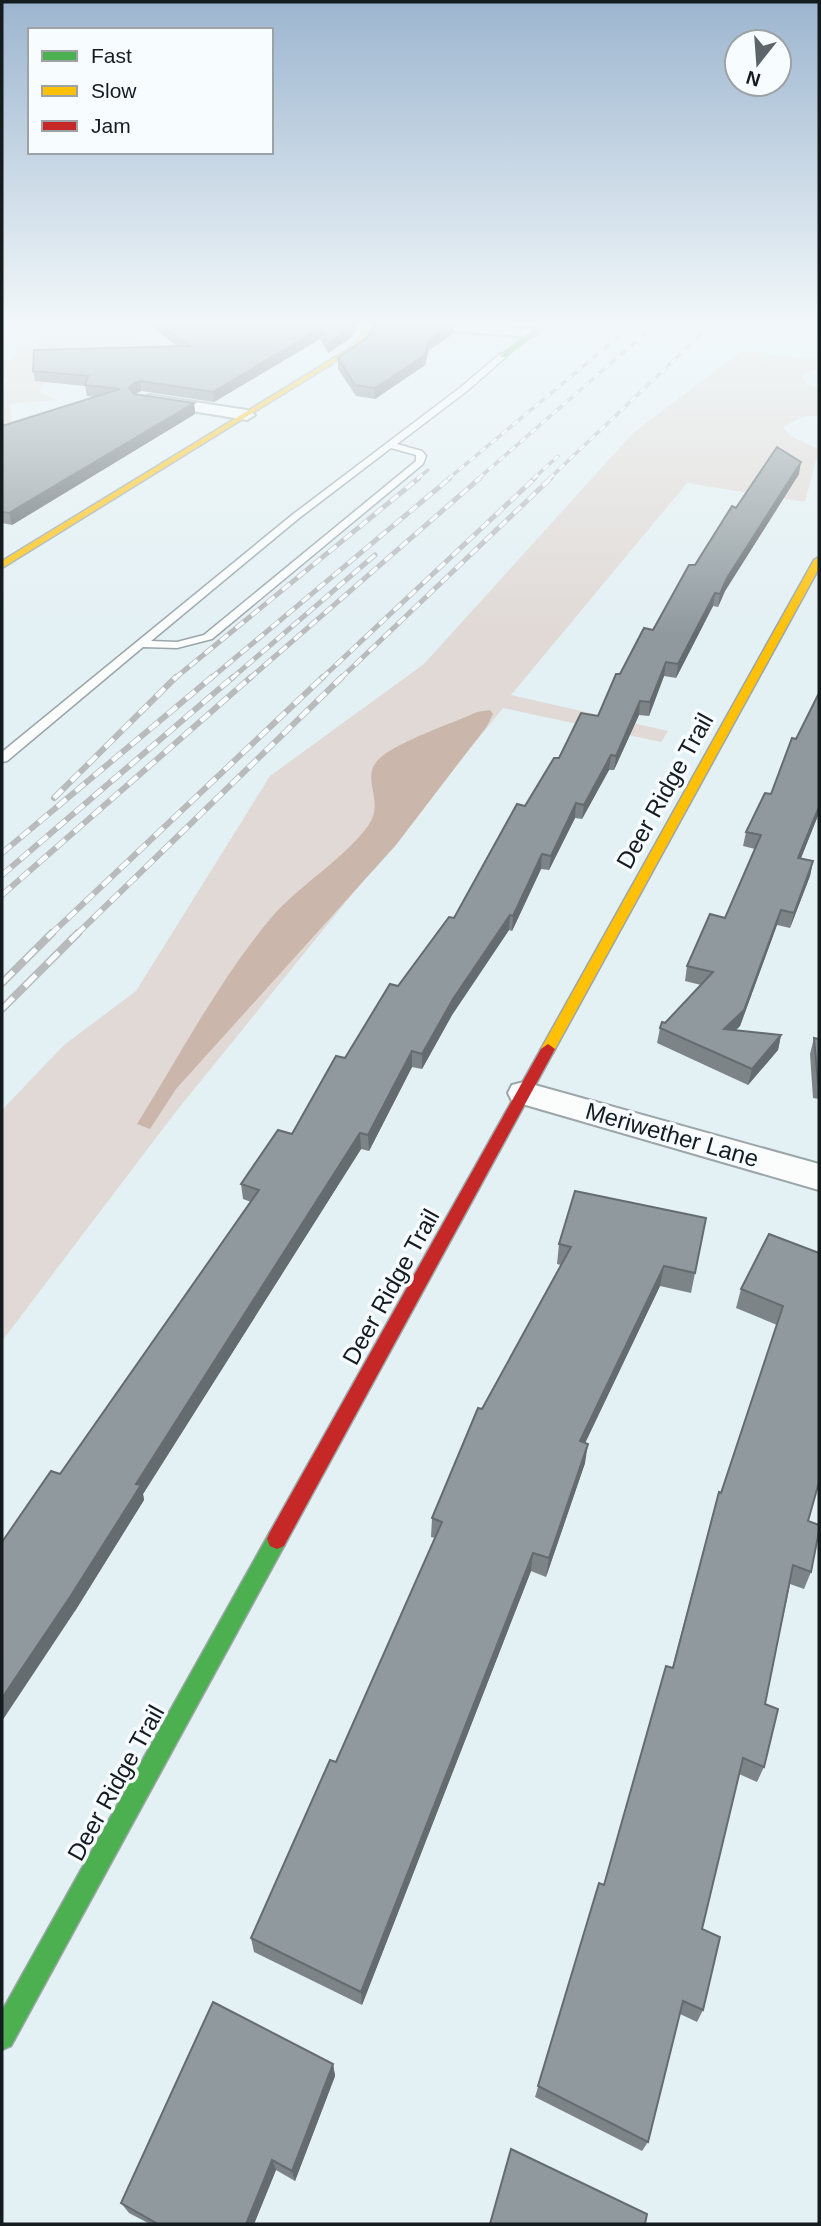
<svg xmlns="http://www.w3.org/2000/svg" width="821" height="2226" viewBox="0 0 821 2226" font-family="Arial,sans-serif">
  <style>
    .green { fill: #e0d9d5 }
    .water { fill: #cab6aa }
    .lines { fill: none; stroke-linecap: round; stroke-linejoin: round }
    .lane-casing { stroke: #9ca6a9; stroke-width: 3 }
    .street-casing { stroke: #9ca6a9; stroke-width: 4 }
    .fast-casing { stroke: #9ca6a9; stroke-width: 3 }
    .slow-casing { stroke: #9ca6a9; stroke-width: 3 }
    .jam-casing { stroke: #9ca6a9; stroke-width: 3 }
    .lane { fill: #fbfdfd; fill-rule: evenodd }
    .street { fill: #fbfdfd; fill-rule: evenodd }
    .fast { fill: #4caf50; fill-rule: evenodd }
    .slow { fill: #ffc107; fill-rule: evenodd }
    .jam { fill: #c62828; fill-rule: evenodd }
    .rail-far3-casing { stroke: #b8babc; stroke-width: 3.5 }
    .rail-far2-casing { stroke: #b8babc; stroke-width: 5 }
    .rail-far1-casing { stroke: #b8babc; stroke-width: 6 }
    .rail-casing { stroke: #b8babc; stroke-width: 8 }
    .rail-far3 { stroke: #f7fcfe; stroke-width: 2.5; stroke-dasharray: 7; stroke-linecap: butt }
    .rail-far2 { stroke: #f7fcfe; stroke-width: 3.5; stroke-dasharray: 10; stroke-linecap: butt }
    .rail-far1 { stroke: #f7fcfe; stroke-width: 4.5; stroke-dasharray: 12; stroke-linecap: butt }
    .rail { stroke: #f7fcfe; stroke-width: 5; stroke-dasharray: 16; stroke-linecap: butt }
    .wall { fill: #7c8488 }
    .shaded-wall { fill: #656c6f }
    .building { fill: #909a9e; stroke: #656c6f; stroke-width: 2 }
    .labels { text-anchor: middle; stroke-width: 7; stroke-linejoin: round; paint-order: stroke }
    .street-label { font-size: 24px; fill: #141c1f; stroke: #f7fcfe }
  </style>
  <rect width="100%" height="100%" fill="#e3f0f4"/>
  <g class="green">
    <polygon points="81,323 151,323 145,327 147,330 133,337 140,340 154,339 163,348 122,344 96,348 41,386 40,392 57,400 10,404 11,422 2,425 2,389 8,379 2,377 2,360 11,360 19,354 18,351 36,339 62,334"/>
    <polygon points="742,351 819,360 819,368 802,375 805,383 819,389 819,416 805,416 783,427 790,436 819,449 805,502 687,483 511,695 668,731 661,742 503,708 174,1114 2,1341 2,1110 64,1045 136,991 270,776 424,664 633,433"/>
  </g>
  <path class="water" d="M490,710L493,714L487,726L396,845L176,1089L150,1129L137,1124C180,1055 219,980 271,918C300,884 342,861 368,826C387,799 357,778 381,757C402,740 451,724 477,712Z"/>
  <g class="lines">
    <g class="lane-casing">
      <path id="lane" d="M500,354L507,356L467,391L397,444L422,451L426,456L423,464L212,639L177,648L143,647L7,761L2,762V752L292,515L461,387ZM391,448L416,455V461L204,635L177,642L151,641L298,519Z"/>
    </g>
    <g class="street-casing">
      <g id="street">
        <polygon points="311,323 449,323 531,329 538,333 531,337 453,331 318,327"/>
        <polygon points="149,395 247,410 255,415 247,420 143,403 141,400"/>
        <polygon points="524,1082 819,1164 819,1190 512,1101 508,1093 512,1085"/>
      </g>
    </g>
    <g class="fast-casing">
      <g id="fast">
        <polygon points="542,323 549,323 505,357 501,357 501,355"/>
        <polygon points="277,1529 284,1532 287,1539 284,1546 11,2046 2,2050 2,2011 270,1532"/>
      </g>
    </g>
    <g class="slow-casing">
      <g id="slow">
        <polygon points="367,323 372,324 363,343 351,352 2,568 2,561 347,350 358,341"/>
        <polygon points="819,557 819,568 555,1049 553,1053 543,1053 541,1049 814,560"/>
      </g>
    </g>
    <g class="jam-casing">
      <polygon id="jam" points="548,1044 555,1049 284,1546 277,1549 270,1546 267,1539 270,1532 541,1049"/>
    </g>
    <use href="#lane" class="lane"/>
    <use href="#street" class="street"/>
    <use href="#fast" class="fast"/>
    <use href="#slow" class="slow"/>
    <use href="#jam" class="jam"/>
    <g class="rail-far3-casing">
      <g id="rail-far3">
        <polyline points="417,479 428,470"/>
        <polyline points="448,479 635,323"/>
        <polyline points="478,479 657,323"/>
        <polyline points="533,479 558,456"/>
        <polyline points="549,479 713,323"/>
      </g>
    </g>
    <g class="rail-far2-casing">
      <g id="rail-far2">
        <polyline points="174,679 419,478"/>
        <polyline points="210,679 450,478"/>
        <polyline points="231,679 375,555"/>
        <polyline points="249,679 480,478"/>
        <polyline points="321,679 535,478"/>
        <polyline points="340,679 551,478"/>
      </g>
    </g>
    <g class="rail-far1-casing">
      <g id="rail-far1">
        <polyline points="54,798 176,677"/>
        <polyline points="2,853 212,677"/>
        <polyline points="2,875 233,677"/>
        <polyline points="2,895 251,677"/>
        <polyline points="50,935 323,677"/>
        <polyline points="76,935 342,677"/>
      </g>
    </g>
    <g class="rail-casing">
      <g id="rail">
        <polyline points="2,983 52,933"/>
        <polyline points="2,1009 78,933"/>
      </g>
    </g>
    <use href="#rail-far3" class="rail-far3"/>
    <use href="#rail-far2" class="rail-far2"/>
    <use href="#rail-far1" class="rail-far1"/>
    <use href="#rail" class="rail"/>
  </g>
  <g class="wall">
    <polygon points="154,323 355,323 355,331 352,337 328,353 320,339 214,402 141,391 135,394 194,403 195,414 12,525 2,523 2,426 95,397 87,396 85,386 35,381 33,371 177,346 155,330"/>
    <polygon points="454,324 453,334 429,350 425,365 375,399 356,396 338,369 338,358"/>
    <polygon points="799,474 725,591 718,607 713,606 676,678 664,676 649,716 639,715 614,770 609,770 582,819 575,818 549,870 541,869 512,931 509,930 452,1015 422,1069 412,1067 369,1151 361,1149 143,1494 144,1500 75,1611 60,1474 251,1202 243,1199 241,1184 292,1134 345,1058 398,986 454,918 525,806 559,758 598,716 620,674 653,630 695,565 736,508"/>
    <polygon points="796,739 819,813 801,858 813,861 810,876 790,928 777,925 740,1026 736,1030 781,1035 778,1050 748,1085 657,1043 660,1028 701,985 685,981 687,966 725,918 755,849 743,846 746,832 771,794"/>
    <polygon points="814,1038 819,1039 819,1099 813,1098 810,1054"/>
    <polygon points="559,1244 695,1273 691,1293 660,1286 585,1443 585,1463 546,1577 531,1571 362,2005 254,1952 251,1938 336,1762 435,1538 431,1537 432,1518 482,1409 561,1265 557,1264"/>
    <polygon points="819,1253 808,1521 811,1572 804,1589 790,1584 765,1704 764,1767 757,1782 739,1774 702,1929 703,2010 697,2022 680,2014 648,2142 642,2151 535,2097 599,1883 604,1885 672,1668 714,1510 721,1493 777,1325 736,1308 741,1289"/>
    <polygon points="333,2064 335,2076 295,2181 276,2170 254,2224 150,2224 129,2213 121,2203"/>
  </g>
  <g class="shaded-wall">
    <polygon points="354,323 355,323 355,331 352,337 328,353 328,343"/>
    <polygon points="454,324 453,334 429,350 425,365 375,399 375,388 429,340"/>
    <polygon points="319,329 320,339 214,402 213,392"/>
    <polygon points="140,381 141,391 135,394 130,399 129,388 134,383"/>
    <polygon points="194,403 195,414 12,525 9,513"/>
    <polygon points="801,462 799,474 725,591 718,607 720,594 727,578"/>
    <polygon points="715,593 713,606 676,678 678,664"/>
    <polygon points="666,662 664,676 649,716 650,702"/>
    <polygon points="640,701 639,715 614,770 616,756"/>
    <polygon points="611,755 609,770 582,819 584,805"/>
    <polygon points="576,803 575,818 549,870 551,856"/>
    <polygon points="819,807 819,813 795,873 798,858"/>
    <polygon points="542,854 541,869 512,931 513,916"/>
    <polygon points="813,861 810,876 790,928 794,913"/>
    <polygon points="781,910 777,925 740,1026 721,1044 724,1029"/>
    <polygon points="510,915 509,930 452,1015 422,1069 422,1054 453,999"/>
    <polygon points="781,1035 778,1050 748,1085 752,1069"/>
    <polygon points="412,1051 412,1067 369,1151 368,1135"/>
    <polygon points="360,1133 361,1149 143,1494 144,1500 75,1611 2,1721 2,1698 136,1484"/>
    <polygon points="664,1266 660,1286 577,1460 580,1441"/>
    <polygon points="588,1444 585,1463 546,1577 549,1558"/>
    <polygon points="533,1553 531,1571 362,2005 361,1992"/>
    <polygon points="333,2064 335,2076 295,2181 292,2171"/>
    <polygon points="272,2160 276,2170 254,2224 246,2224"/>
  </g>
  <g class="building">
    <polygon points="157,323 354,323 352,327 328,343 319,329 213,392 140,381 134,383 129,388 134,394 194,403 9,513 2,512 2,426 120,389 85,385 88,376 33,371 34,350 190,346"/>
    <polygon points="376,323 419,323 454,324 429,340 425,355 375,388 355,385 338,358 368,337"/>
    <polygon points="777,447 801,462 727,578 720,594 715,593 678,664 666,662 650,702 640,701 616,756 611,755 584,805 576,803 551,856 542,854 513,916 510,915 453,999 422,1054 412,1051 368,1135 360,1133 136,1484 141,1485 70,1597 2,1698 2,1542 51,1471 60,1474 259,1190 241,1184 278,1130 292,1134 336,1056 345,1058 390,984 398,986 449,917 454,918 517,804 525,806 554,758 559,758 581,713 598,716 616,674 620,674 644,628 653,630 689,565 695,565 732,506 736,508"/>
    <polygon points="819,693 819,807 798,858 813,861 794,913 781,910 744,1010 724,1029 781,1035 752,1069 660,1028 662,1022 665,1023 713,972 687,966 710,914 725,918 761,835 746,832 765,793 771,794 792,738 796,739"/>
    <polygon points="814,1038 819,1039 819,1083 818,1083"/>
    <polygon points="575,1191 706,1218 695,1273 664,1266 580,1441 588,1444 549,1558 533,1553 361,1992 251,1938 330,1760 336,1762 442,1522 432,1518 478,1408 482,1409 571,1247 559,1244"/>
    <polygon points="769,1234 819,1253 819,1482 808,1521 819,1525 819,1531 811,1572 793,1565 765,1704 778,1709 764,1767 743,1758 702,1929 720,1937 703,2010 683,2001 648,2142 538,2086 599,1883 604,1885 666,1666 673,1668 719,1492 721,1493 783,1306 741,1289"/>
    <polygon points="213,2002 333,2064 292,2171 272,2160 246,2224 158,2224 121,2203"/>
    <polygon points="511,2149 647,2214 645,2224 490,2224"/>
  </g>
  <linearGradient id="sky" x2="0" y2="1"><stop stop-color="#9cb5cf"/><stop offset="0.51" stop-color="#f2f8fa"/><stop offset="1" stop-color="#f2f8fa" stop-opacity="0"/></linearGradient>
  <rect width="821" height="634" fill="url(#sky)"/>
  <g class="labels">
    <g class="street-label">
      <text transform="translate(665 791) rotate(-61)" y="8">Deer Ridge Trail</text>
      <text transform="translate(672 1135) rotate(16)" y="8">Meriwether Lane</text>
      <text transform="translate(391 1287) rotate(-61)" y="8">Deer Ridge Trail</text>
      <text transform="translate(116 1783) rotate(-61)" y="8">Deer Ridge Trail</text>
    </g>
  </g>
  <rect width="821" height="2226" fill="none" stroke="#141c1f" stroke-width="7"/>
  <rect x="28" y="28" width="245" height="126" fill="#f7fcfe" stroke="#9ca2a5" stroke-width="2"/>
  <rect x="42" y="51" width="35" height="10" fill="#4caf50" stroke="#9ca2a5" stroke-width="2"/>
  <text x="91" y="63" font-size="21" fill="#141c1f">Fast</text>
  <rect x="42" y="86" width="35" height="10" fill="#ffc107" stroke="#9ca2a5" stroke-width="2"/>
  <text x="91" y="98" font-size="21" fill="#141c1f">Slow</text>
  <rect x="42" y="121" width="35" height="10" fill="#c62828" stroke="#9ca2a5" stroke-width="2"/>
  <text x="91" y="133" font-size="21" fill="#141c1f">Jam</text>
  <g transform="translate(758 63) rotate(197)"><circle r="33" fill="#f7fcfe" stroke="#9ca2a5" stroke-width="2"/>
  <path d="M0-5L12 26L0 18L-12 26Z" fill="#5c666a"/>
  <text y="-10" font-size="19" font-weight="bold" text-anchor="middle" fill="#141c1f">N</text>
  </g>
</svg>
